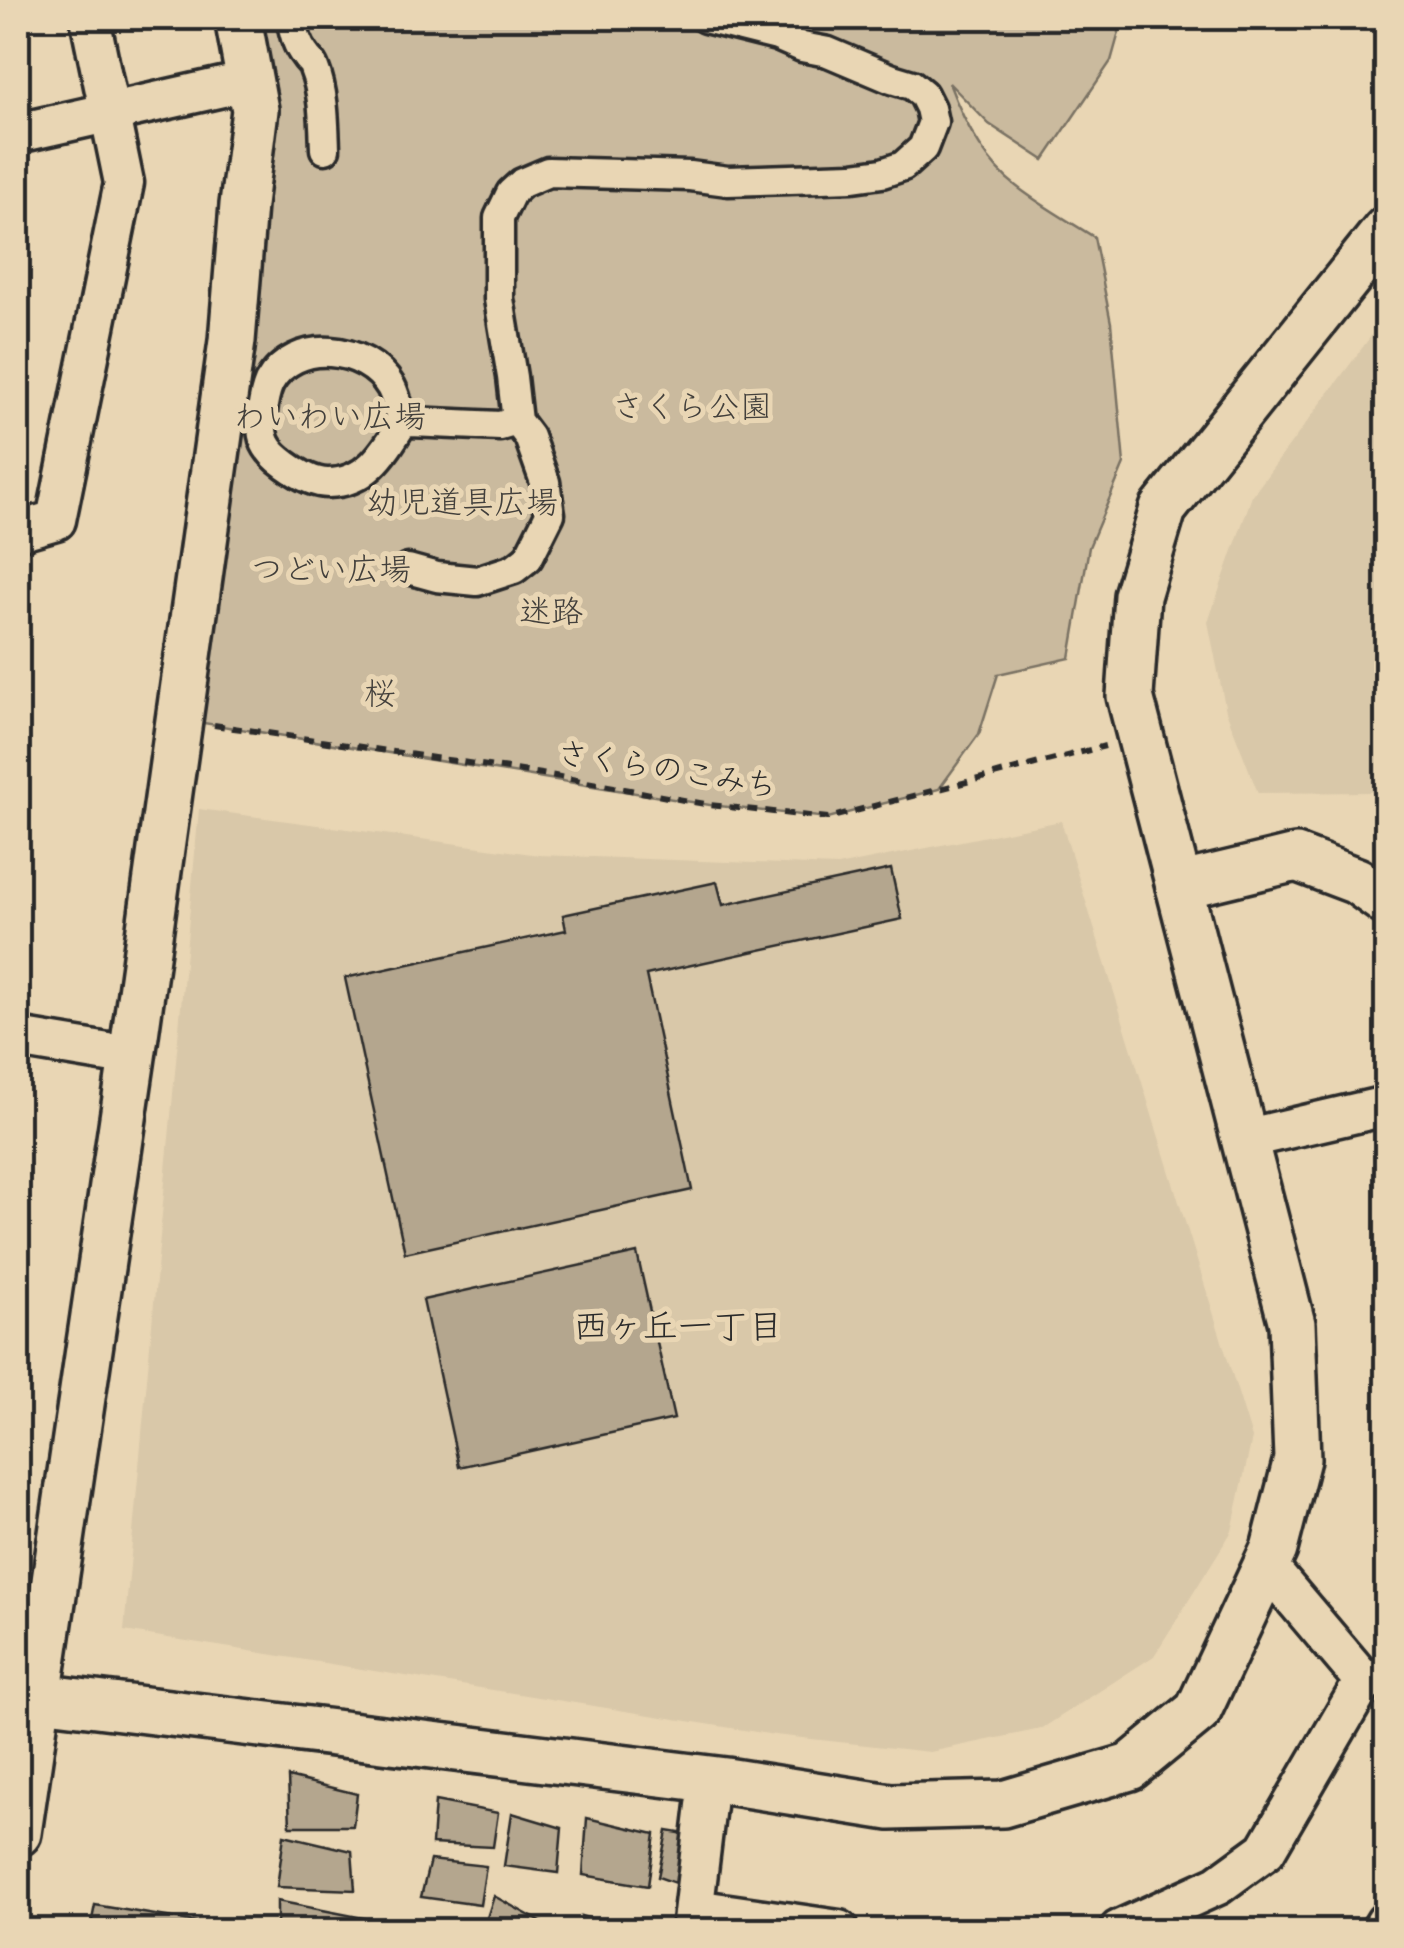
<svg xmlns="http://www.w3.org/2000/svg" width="1404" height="1948" viewBox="0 0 1404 1948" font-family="Dekko,'Klee One',sans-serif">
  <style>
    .built { fill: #d9c8a9 }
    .green { fill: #caba9e; stroke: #7a7264; stroke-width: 2.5 }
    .building { fill: #b4a68e; stroke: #2b2b2b; stroke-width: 2.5 }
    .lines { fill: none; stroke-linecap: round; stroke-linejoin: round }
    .pedestrian-casing { stroke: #2b2b2b; stroke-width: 35 }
    .minor-casing { stroke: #2b2b2b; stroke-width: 45 }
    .tertiary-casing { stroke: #2b2b2b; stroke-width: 52 }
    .path { stroke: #2b2b2b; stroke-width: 6; stroke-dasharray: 10 8; stroke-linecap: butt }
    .pedestrian { stroke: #e9d6b4; stroke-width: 28 }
    .minor { stroke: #e9d6b4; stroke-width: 38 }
    .tertiary { stroke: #e9d6b4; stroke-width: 45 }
    .labels { text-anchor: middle; stroke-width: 10; stroke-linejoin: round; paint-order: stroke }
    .park-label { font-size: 32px; fill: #43403c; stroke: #e9d6b4 }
    .street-label { font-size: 32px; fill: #2b2b2b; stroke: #e9d6b4 }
    .neighbourhood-label { font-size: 35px; fill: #2b2b2b; stroke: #e9d6b4 }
  </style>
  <rect width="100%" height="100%" fill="#e9d6b4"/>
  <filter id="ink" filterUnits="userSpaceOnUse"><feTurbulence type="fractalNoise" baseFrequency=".01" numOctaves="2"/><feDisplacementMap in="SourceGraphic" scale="20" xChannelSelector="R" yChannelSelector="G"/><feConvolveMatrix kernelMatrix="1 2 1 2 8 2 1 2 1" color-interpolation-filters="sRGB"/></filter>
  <g filter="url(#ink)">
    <g class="built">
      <polygon points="1386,316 1386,800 1372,792 1258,793 1226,711 1208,622 1252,496"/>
      <polygon points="199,809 539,855 837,866 1061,821 1252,1438 1232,1531 1154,1656 1041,1729 930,1752 775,1735 124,1631"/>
    </g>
    <path class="green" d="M243,18H1123L1111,61L1044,160L989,124L949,83C963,120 983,161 1016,186C1040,205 1069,221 1094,237L1111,323L1124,464L1089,547L1070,658L998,674L979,734L939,789L828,818L710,805L179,719Z"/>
    <g class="building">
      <polygon points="891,869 902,919 646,975 692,1190 405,1253 345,978 566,930 563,915 717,882 723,905"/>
      <polygon points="637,1253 674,1419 459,1467 423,1300"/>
      <polygon points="288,1777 357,1794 353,1826 290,1826"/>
      <polygon points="435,1801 498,1813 493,1847 432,1844"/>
      <polygon points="512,1813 562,1828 558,1873 504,1866"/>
      <polygon points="587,1818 655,1834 648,1886 583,1875"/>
      <polygon points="667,1831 692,1835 684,1886 658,1877"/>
      <polygon points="284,1835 352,1851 355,1890 277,1887"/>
      <polygon points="430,1860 486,1866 480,1905 421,1897"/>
      <polygon points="494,1896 550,1927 549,1930 483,1930"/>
      <polygon points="277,1901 363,1918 358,1930 277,1930"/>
      <polygon points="95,1905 239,1929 90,1930"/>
      <polygon points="581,1916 629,1930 581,1930"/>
    </g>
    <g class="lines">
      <g class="pedestrian-casing">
        <g id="pedestrian">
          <path d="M291,18C294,31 296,44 305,55C310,63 311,60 314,68C324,93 324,123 325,149"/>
          <path d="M402,424C384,453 366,483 328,483C313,483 297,473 286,465C265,450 260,439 262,413C263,404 265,392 269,383C294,337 367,345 391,387C397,398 399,413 402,424L411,422L500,426L517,421"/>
          <polyline points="408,569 437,577 477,581 514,569 528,558 550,514 545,482 529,437 517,421 512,377 499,299 499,218 511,193 522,183 548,172 690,176 728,181 853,177 882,173 903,166 923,148 933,122 930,108 923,94 912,85 892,79 828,52 802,47 777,36 705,18"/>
        </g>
      </g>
      <g class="minor-casing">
        <g id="minor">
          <polyline points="18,133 249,81"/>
          <polyline points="18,531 56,520 124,183 90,18"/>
          <polyline points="18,1038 132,1057"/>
          <polyline points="1244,1139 1386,1106"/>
          <polyline points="1266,1565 1364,1681 1386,1677"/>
          <polyline points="694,1909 839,1930"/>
          <polyline points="691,1930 708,1789 726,1781"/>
          <polyline points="1119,1930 1218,1885 1266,1850 1364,1681"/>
          <polyline points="1381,1930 1386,1922"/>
        </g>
      </g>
      <g class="tertiary-casing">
        <g id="tertiary">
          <polyline points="1179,886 1296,858 1357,881 1386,902"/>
          <polyline points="39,1697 726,1781 890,1807 1003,1804 1130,1767 1198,1711 1274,1549 1297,1459 1292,1324 1130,696 1137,596 1163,509 1386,230"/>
          <polyline points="18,1833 132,1057 232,341 243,205 255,110 238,18"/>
        </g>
      </g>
      <polyline class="path" points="214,725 555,776 710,805 828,818 1105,746"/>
      <use href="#pedestrian" class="pedestrian"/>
      <use href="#minor" class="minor"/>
      <use href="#tertiary" class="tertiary"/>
    </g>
  </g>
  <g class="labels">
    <g class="park-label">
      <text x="692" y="417">さくら公園</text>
      <text x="330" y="427">わいわい広場</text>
      <text x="462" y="513">幼児道具広場</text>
      <text x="331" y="580">つどい広場</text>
      <text x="551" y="622">迷路</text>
      <text x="380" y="704">桜</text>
    </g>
    <g class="street-label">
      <text transform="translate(667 769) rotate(9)" y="11">さくらのこみち</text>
    </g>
    <g class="neighbourhood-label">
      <text x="678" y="1338">西ヶ丘一丁目</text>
    </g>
  </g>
  <rect width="1404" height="1948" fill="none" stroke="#e9d6b4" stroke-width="60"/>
  <rect x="30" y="30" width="1344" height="1888" fill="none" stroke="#2b2b2b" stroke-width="4" filter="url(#ink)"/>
</svg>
